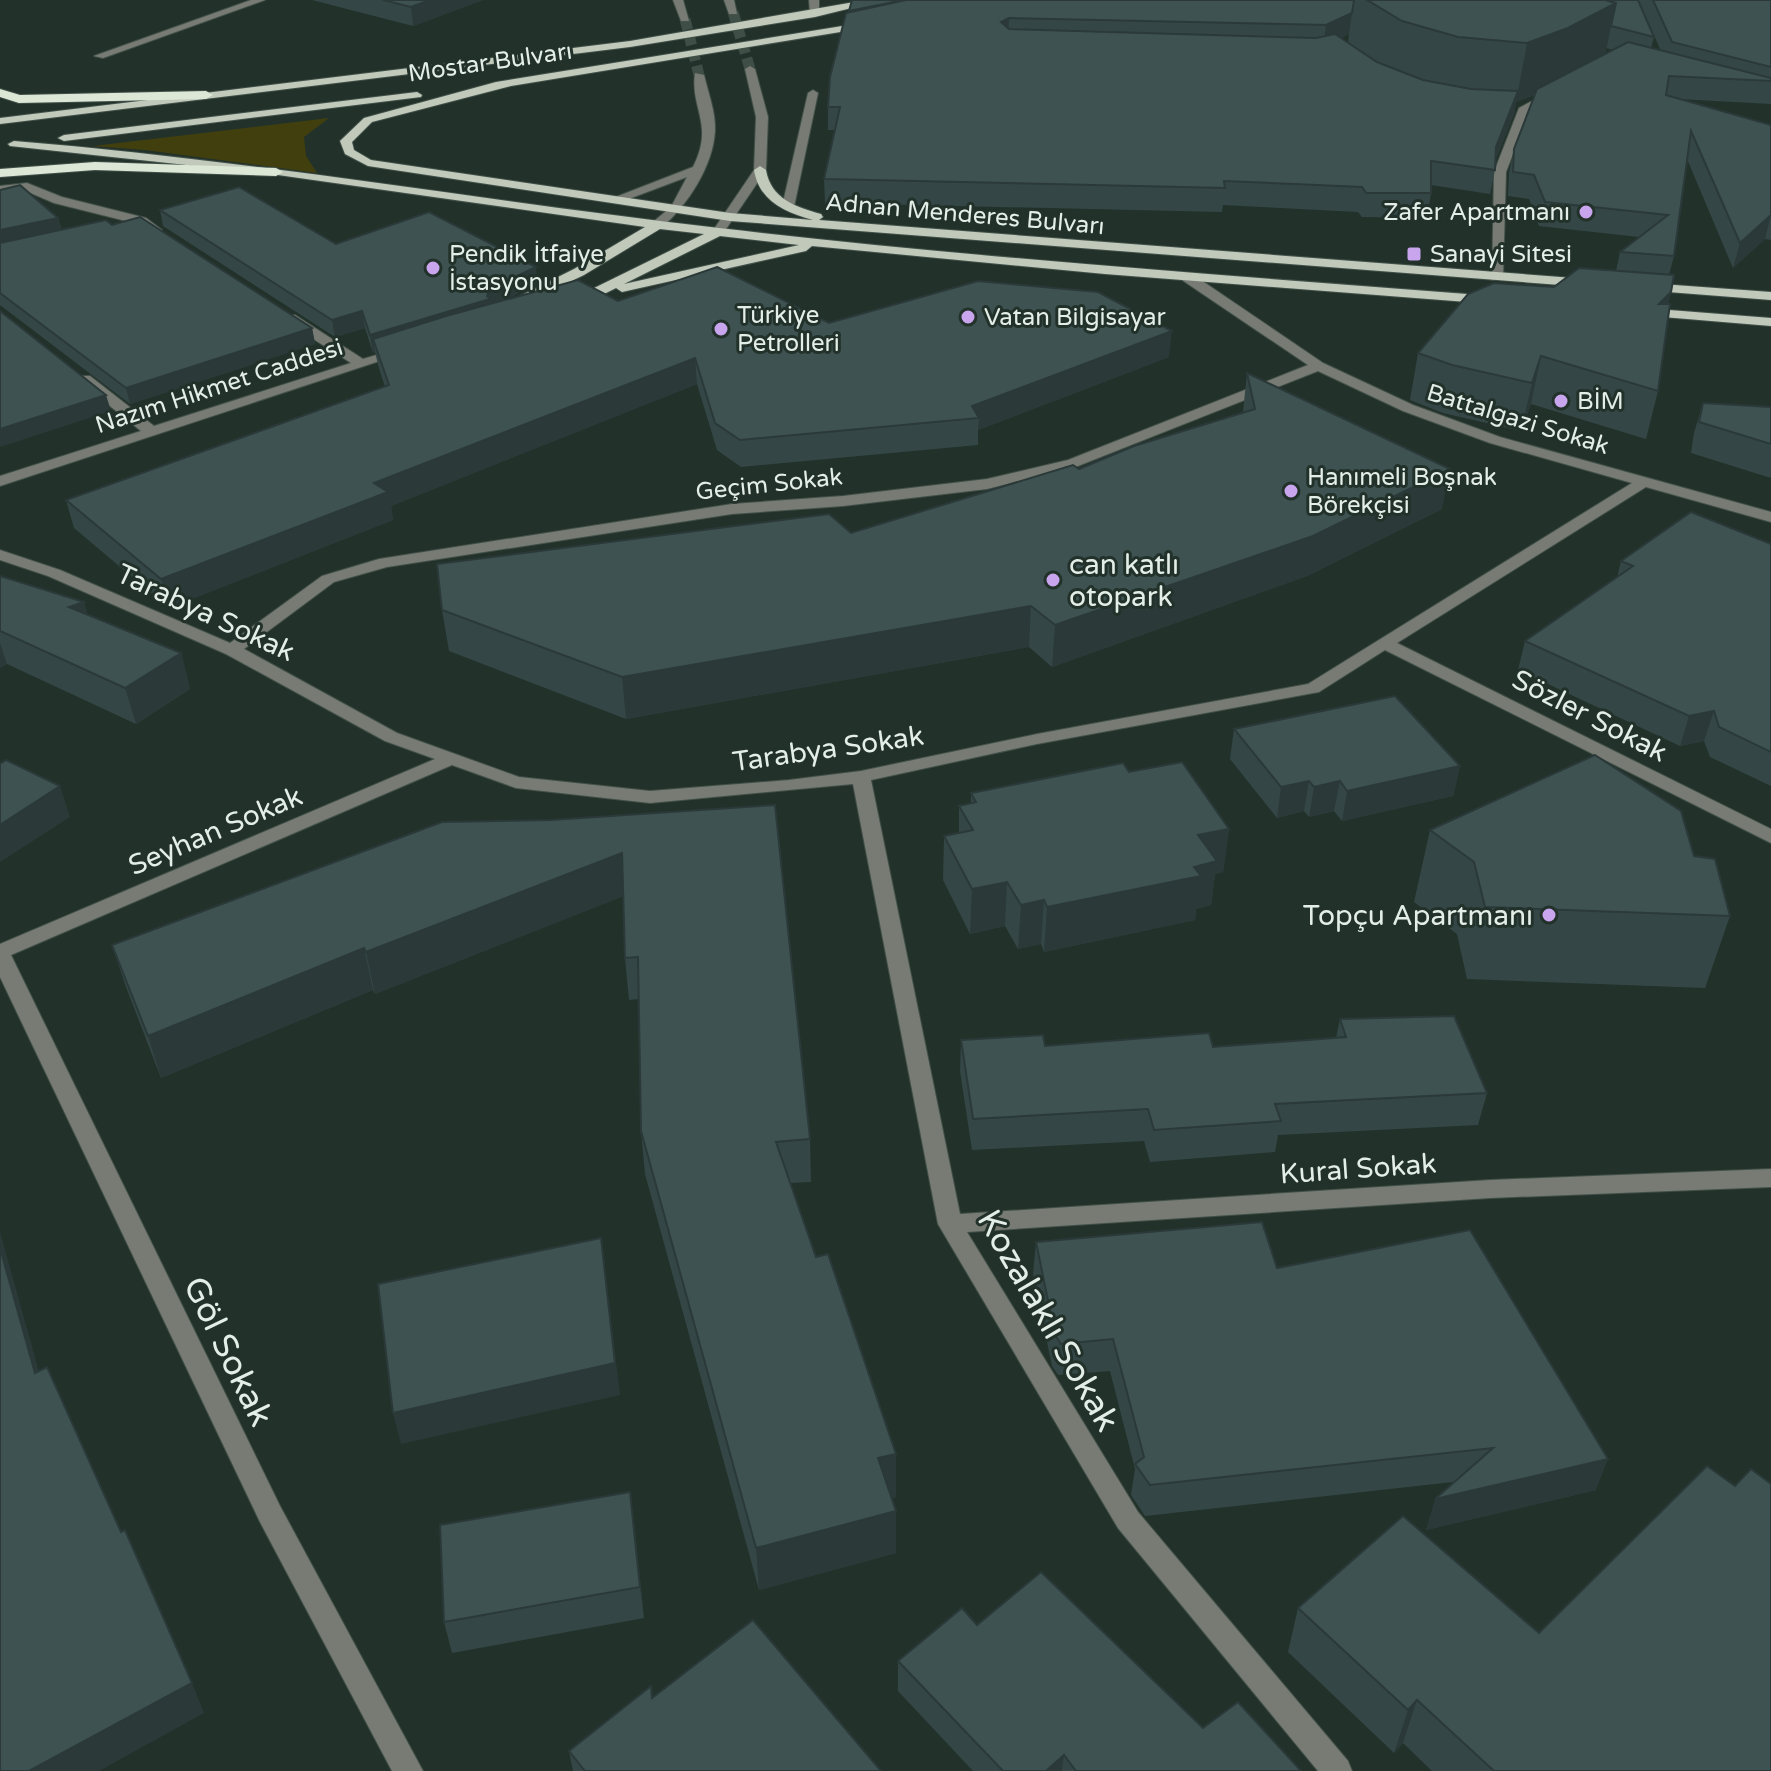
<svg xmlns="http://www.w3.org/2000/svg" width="1771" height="1771" viewBox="0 0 1771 1771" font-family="'Varela Round',sans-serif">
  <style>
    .green { fill: #423f0f }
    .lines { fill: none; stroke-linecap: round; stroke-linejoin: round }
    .minor-tunnel { stroke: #3f4e47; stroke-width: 11; stroke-dasharray: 11 5; stroke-linecap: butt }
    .minor-casing { stroke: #415049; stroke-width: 2 }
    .major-casing { stroke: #415049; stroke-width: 2 }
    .highway-casing { stroke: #415049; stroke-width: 2 }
    .minor { fill: #777b74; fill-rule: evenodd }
    .major { fill: #c0c9ba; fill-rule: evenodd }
    .highway { fill: #dce7d6; fill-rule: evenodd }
    .wall { fill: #344746; fill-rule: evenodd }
    .shaded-wall { fill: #2b3939 }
    .building { fill: #3d5251; stroke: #2b3939; stroke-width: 2 }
    .poi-dot { fill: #c9a5ee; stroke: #22322a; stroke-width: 3 }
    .labels { text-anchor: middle; stroke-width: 6; stroke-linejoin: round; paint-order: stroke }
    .far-street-label { font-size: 24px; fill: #e4eee9; stroke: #22322a }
    .far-poi-label { font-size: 24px; fill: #e4eee9; stroke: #22322a; text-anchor: start }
    .poi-label { font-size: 28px; fill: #e4eee9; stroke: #22322a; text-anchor: start }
    .street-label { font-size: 28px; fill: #e4eee9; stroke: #22322a }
    .near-street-label { font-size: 34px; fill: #e4eee9; stroke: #22322a }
  </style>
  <rect width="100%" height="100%" fill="#22322a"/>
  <polygon class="green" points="329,118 304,137 306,156 317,173 145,150 93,146"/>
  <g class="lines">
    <g class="minor-tunnel">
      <polyline points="733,12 750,69"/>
      <polyline points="685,19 699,75"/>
    </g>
    <g class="minor-casing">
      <g id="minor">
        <polygon points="251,0 265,0 103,58 94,56"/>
        <polygon points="673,0 683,0 689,21 681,21"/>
        <polygon points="724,0 734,0 737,14 729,14"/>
        <polygon points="809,0 819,0 819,16 810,14"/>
        <polygon points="750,66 755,69 768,117 766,170 722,235 718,236 712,232 754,170 756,117 745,69"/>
        <path d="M695,73L704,75C708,92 716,113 715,131C713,166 688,205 661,228H653V222L671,207L687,177L618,203L608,200L693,167C715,125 690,109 695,73Z"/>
        <polygon points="813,90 818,93 794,207 788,211 782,207 808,93"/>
        <polygon points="1549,92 1558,94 1530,110 1506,172 1503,277 1492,280 1494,172 1519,108"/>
        <polygon points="27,183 62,197 146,218 162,230 152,233 138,224 54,203 26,191 0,194 0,186"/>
        <path d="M1182,274H1192L1323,363L1413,405L1500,437L1771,512V522L1646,487L1397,643L1771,829V843L1385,650L1319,692L1037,744L871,780L960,1214L1490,1180L1771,1169V1187L1490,1198L967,1232L1138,1512L1348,1761L1352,1771H1318L1118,1528L938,1224L853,784L650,803L516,788L452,765L11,955L280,1506L423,1771H392L260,1522L0,977V944L435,759L385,741L226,654L48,576L0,560V550L60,570L230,643L322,576L379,559L732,504L843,496L987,479L1068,460L1308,365L1182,280ZM1318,371L1403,411L1490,443L1632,483L1308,684L1037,734L861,771L789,780L650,791L519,777L397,733L244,649L334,582L387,567L732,514L843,506L987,489L1078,466Z"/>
        <polygon points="285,315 295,315 363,359 400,348 407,352 0,486 0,476 141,431 80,382 80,376 90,376 154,426 351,363 285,321"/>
      </g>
    </g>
    <g class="major-casing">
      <g id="major">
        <polygon points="866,0 884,0 815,17 630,47 0,124 0,118 630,41"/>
        <path d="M867,22L871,23V27L511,86L372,122L352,142L354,150L371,160L730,213L813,220C785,212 759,201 754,170L760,166L766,170C771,199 796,207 821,214L823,217L819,220L1587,279L1594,283L1587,287L730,221L368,166L345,154L340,141L364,118L496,82Z"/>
        <polygon points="417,92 422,95 421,97 64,141 58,138 64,135"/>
        <path d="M14,141C250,160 483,201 719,228C976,258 1235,276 1493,296L1500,300L1493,304L1105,274L812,246L806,251L622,292L616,288L596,298L570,302V296L586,292L704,234L660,229L584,275L521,305L516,304V298L574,269L645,227L278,175L10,146L8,144ZM720,236L799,245L624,284Z"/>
        <polygon points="1647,283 1771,292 1771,300 1642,290 1642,284"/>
        <polygon points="1644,308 1771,318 1771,326 1639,315 1637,312"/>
      </g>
    </g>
    <g class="highway-casing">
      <g id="highway">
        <polygon points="0,89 20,95 206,91 213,95 206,99 19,103 0,97"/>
        <polygon points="95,162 276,168 283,172 276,176 95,170 0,177 0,169"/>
      </g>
    </g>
    <use href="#minor" class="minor"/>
    <use href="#major" class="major"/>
    <use href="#highway" class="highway"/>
  </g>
  <g class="wall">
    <polygon points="312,0 483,0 413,26"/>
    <path d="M854,0H1638L1654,37L1651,48L1661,51L1638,0H1771V104L1678,99L1771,125V240L1765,239L1733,268L1687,159L1674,256L1669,275L1671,292L1668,304L1658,391L1646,439L1531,404L1521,431L1443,413L1410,400L1418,353L1554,287L1616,271L1620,252L1639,237L1539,226L1529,199L1508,196L1509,173L1514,149L1535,95L1516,102L1514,114L1495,161V170L1490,194L1431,185V193L1427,218L1362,217L1358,212L1223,205L1222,212L825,203L824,179L835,130H828V107L849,12ZM1349,34L1348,43L1341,38ZM1606,48L1614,50L1605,54Z"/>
    <polygon points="0,190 58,218 62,230 112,225 312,328 315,344 130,404 0,305"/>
    <polygon points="160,210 538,284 506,299 618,301 1169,357 978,430 978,445 741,467 717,450 697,384 391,506 393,520 169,608 74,528 66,500 385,387 378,365 375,352 373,353 365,328 335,337 163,226"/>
    <polygon points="1247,373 1442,509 1307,576 1052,667 1029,647 626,719 449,651 442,610 851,533 1079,469 1243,412"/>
    <polygon points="1703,403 1771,407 1771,478 1691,453 1694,433"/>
    <polygon points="1771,544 1771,786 1710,757 1704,741 1680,746 1518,670 1525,641 1617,578 1621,561"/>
    <polygon points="0,576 84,602 87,615 181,653 190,689 136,724 7,664 0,668"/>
    <polygon points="1234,729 1460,766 1453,796 1342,821 1334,811 1309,817 1304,811 1277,818 1230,759"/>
    <polygon points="1129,772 1229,829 1223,872 1215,874 1211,905 1196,909 1195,920 1044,952 1041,944 1018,949 1005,926 970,934 943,880 944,836 959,833 959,806 971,804 971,793"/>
    <polygon points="775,805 810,1139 811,1182 791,1183 896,1497 892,1498 896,1511 896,1553 759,1590 645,1174 641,1131 638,999 629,1000 625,958 623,896 375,994 373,990 161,1078 126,987 112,945 551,820"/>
    <polygon points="1430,830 1694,856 1730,916 1705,988 1467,979 1457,934 1414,902"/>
    <polygon points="1340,1019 1487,1093 1478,1125 1278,1135 1275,1152 1150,1162 1144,1141 972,1150 960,1071 961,1040 1045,1046 1213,1047 1336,1038"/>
    <polygon points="1036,1242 1277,1268 1596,1490 1426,1530 1453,1482 1145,1516 1131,1495 1135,1469 1110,1371 1058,1375 1052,1366 1033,1274"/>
    <polygon points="1735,1486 1771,1771 1432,1771 1403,1743 1394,1753 1288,1652 1298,1608 1539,1633"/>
    <polygon points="634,1523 644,1618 452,1653 444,1622"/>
    <polygon points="977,1625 1203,1728 1301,1771 973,1771 898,1691 898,1661"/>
    <polygon points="569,1751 881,1771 573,1771"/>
  </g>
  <g class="shaded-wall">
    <polygon points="430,0 483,0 413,26 411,7"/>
    <polygon points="1616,3 1604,60 1556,87 1516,102 1527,43"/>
    <polygon points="1352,13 1349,34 1323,47 1326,25"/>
    <polygon points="1009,18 1008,39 1001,22"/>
    <polygon points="1518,91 1514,114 1491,171 1496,147"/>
    <polygon points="1771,215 1765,239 1733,268 1740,243"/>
    <polygon points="58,218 62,232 0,246 0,230"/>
    <polygon points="536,267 538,284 493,306 373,339 375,352 373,353 370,335 487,296 490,289"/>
    <polygon points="1671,292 1660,338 1659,304"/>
    <polygon points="362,311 365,328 335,337 332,320"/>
    <polygon points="312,328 315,344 130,404 126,388"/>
    <polygon points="1172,331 1169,357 978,430 979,418 972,406"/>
    <polygon points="1541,356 1531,404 1521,431 1532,383"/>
    <polygon points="695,358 697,384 391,506 393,520 169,608 161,579 374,483"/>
    <polygon points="106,395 111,411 0,447 0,429"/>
    <polygon points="1450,469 1442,509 1307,576 1052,667 1055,625"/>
    <polygon points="84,602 94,637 69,607"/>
    <polygon points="1031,606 1029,647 626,719 622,677"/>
    <polygon points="0,643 7,664 0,668"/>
    <polygon points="181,653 190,689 136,724 125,688"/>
    <polygon points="1714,711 1704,741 1680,746 1689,716"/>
    <polygon points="1460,766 1453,796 1342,821 1347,791"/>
    <polygon points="1309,781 1304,811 1277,818 1281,787"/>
    <polygon points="1340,781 1334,811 1309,817 1314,787"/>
    <polygon points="60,786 70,817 0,862 0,825"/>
    <polygon points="1229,829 1223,872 1215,874 1211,905 1196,909 1195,920 1044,952 1047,907 1198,835"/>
    <polygon points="622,853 627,895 375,994 366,952"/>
    <polygon points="1007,882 1005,926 970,934 972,889"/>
    <polygon points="1044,900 1041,944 1018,949 1021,905"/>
    <polygon points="364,948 373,990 161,1078 148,1036"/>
    <polygon points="0,1232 48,1404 35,1373 0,1248"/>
    <polygon points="601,1238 620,1395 401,1444 393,1413"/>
    <polygon points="896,1454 896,1497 879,1501 878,1458"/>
    <polygon points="1608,1459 1596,1490 1426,1530 1435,1499"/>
    <polygon points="630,1492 634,1523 644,1618 640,1587"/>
    <polygon points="896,1511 896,1553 759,1590 756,1548"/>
    <polygon points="192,1683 204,1713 99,1771 29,1771"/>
    <polygon points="1417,1700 1403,1743 1394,1753 1408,1710"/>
    <polygon points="1064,1755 1062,1771 1046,1771"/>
  </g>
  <g class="building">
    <polygon points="383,0 430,0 411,7"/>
    <polygon points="852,0 904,0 849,11"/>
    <polygon points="906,0 1354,0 1352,13 1326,25 1009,18 1001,22 1009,29 1316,38 1335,34 1377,62 1423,80 1471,89 1518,91 1496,147 1495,170 1431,161 1431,193 1366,193 1362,187 1224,181 1225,188 824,179 840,107 828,107 830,77 846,13"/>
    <polygon points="1367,0 1606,0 1616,3 1568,28 1527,43 1458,37 1402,21"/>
    <polygon points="1606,0 1638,0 1654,37 1611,26 1616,3"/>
    <polygon points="1653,0 1771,0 1771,67 1672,42"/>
    <polygon points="1628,42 1771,78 1771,81 1669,76 1666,95 1771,125 1771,215 1740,243 1691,131 1674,256 1620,252 1668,215 1545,202 1534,175 1513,172 1514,149 1537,89"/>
    <polygon points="20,185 58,218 0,230 0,190"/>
    <polygon points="239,187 336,244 429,212 536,267 490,289 487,296 490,299 370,335 362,311 332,320 160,210"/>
    <polygon points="140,217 312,328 126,388 0,293 0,243 106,220 112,225"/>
    <polygon points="717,267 829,323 978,281 1098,292 1172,331 972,406 979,418 740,440 715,423 695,358 374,483 388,492 161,579 66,500 389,385 373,339 446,316 578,280 618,301"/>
    <polygon points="1579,268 1674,275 1671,292 1659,304 1670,304 1658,391 1541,356 1532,383 1452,365 1418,353 1468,294 1494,283 1554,287"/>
    <polygon points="0,311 106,395 0,429"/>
    <polygon points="1247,373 1450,469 1313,536 1055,625 1031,606 622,677 442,610 437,564 829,514 851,533 1073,465 1079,469 1134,446 1255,409"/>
    <polygon points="1703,403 1771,407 1771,444 1699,422"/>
    <polygon points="1691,512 1771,544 1771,752 1719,727 1714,711 1689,716 1525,641 1633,566 1621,561"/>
    <polygon points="0,576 84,602 69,607 181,653 125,688 0,631"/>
    <polygon points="1395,696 1460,766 1347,791 1340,781 1314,787 1309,781 1281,787 1234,729"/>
    <polygon points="1595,755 1681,811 1694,856 1715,859 1730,916 1485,907 1474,862 1430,830"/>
    <polygon points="6,760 60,786 0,825 0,764"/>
    <polygon points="1182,762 1229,829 1198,835 1217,861 1194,867 1201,876 1047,907 1044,900 1021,905 1007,882 972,889 944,836 973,830 959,806 976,802 971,793 1123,763 1129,772"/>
    <polygon points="775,805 810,1139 776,1142 816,1257 828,1254 896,1454 878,1458 896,1511 756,1548 641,1131 638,957 625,958 622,853 366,952 364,948 148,1036 112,945 442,822 551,820"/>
    <polygon points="1454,1016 1487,1093 1275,1104 1281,1121 1154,1130 1148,1109 973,1119 961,1040 1043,1035 1045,1046 1209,1033 1213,1047 1346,1037 1340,1019"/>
    <polygon points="1262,1222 1277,1268 1470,1230 1608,1459 1435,1499 1493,1448 1150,1485 1135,1464 1144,1457 1113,1339 1061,1344 1055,1335 1036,1242"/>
    <polygon points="601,1238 615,1363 393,1413 378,1284"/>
    <polygon points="0,1248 35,1373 47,1367 121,1532 125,1530 192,1683 29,1771 0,1771"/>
    <polygon points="1707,1466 1735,1486 1751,1469 1771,1484 1771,1771 1494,1771 1417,1700 1408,1710 1298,1608 1403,1516 1539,1633"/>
    <polygon points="630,1492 640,1587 444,1622 440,1525"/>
    <polygon points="1041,1572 1203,1728 1238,1702 1301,1771 1076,1771 1064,1755 1046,1771 1003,1771 898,1661 962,1608 977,1625"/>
    <polygon points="753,1620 881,1771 585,1771 569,1751 651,1686 652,1698"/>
  </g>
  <g class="poi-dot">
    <circle cx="1586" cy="212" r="8"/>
    <rect x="1406" y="246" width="16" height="16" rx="4"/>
    <circle cx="433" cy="268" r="8"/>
    <circle cx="968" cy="317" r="8"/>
    <circle cx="721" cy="329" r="8"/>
    <circle cx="1561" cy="401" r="8"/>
    <circle cx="1291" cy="491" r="8"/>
    <circle cx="1053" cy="580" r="8"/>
    <circle cx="1549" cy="915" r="8"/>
  </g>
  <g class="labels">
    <g class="far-street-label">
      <text transform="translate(490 62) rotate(-8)" y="8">Mostar Bulvarı</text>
      <text transform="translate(965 214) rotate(5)" y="8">Adnan Menderes Bulvarı</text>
      <text transform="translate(219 386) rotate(-18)" y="8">Nazım Hikmet Caddesi</text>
      <text transform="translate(1518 419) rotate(17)" y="8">Battalgazi Sokak</text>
      <text transform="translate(769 484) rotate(-6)" y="8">Geçim Sokak</text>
    </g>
    <g class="far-poi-label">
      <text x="1570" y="220" text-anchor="end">Zafer Apartmanı</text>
      <text x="449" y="262">Pendik İtfaiye<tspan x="449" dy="28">İstasyonu</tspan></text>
      <text x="1430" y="262">Sanayi Sitesi</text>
      <text x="737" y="323">Türkiye<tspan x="737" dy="28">Petrolleri</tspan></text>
      <text x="984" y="325">Vatan Bilgisayar</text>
      <text x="1577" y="409">BİM</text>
      <text x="1307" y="485">Hanımeli Boşnak<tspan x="1307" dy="28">Börekçisi</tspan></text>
    </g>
    <g class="poi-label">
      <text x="1069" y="574">can katlı<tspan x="1069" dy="32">otopark</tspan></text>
      <text x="1533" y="925" text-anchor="end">Topçu Apartmanı</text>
    </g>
    <g class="street-label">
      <text transform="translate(206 612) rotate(25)" y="10">Tarabya Sokak</text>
      <text transform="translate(1590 715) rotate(27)" y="10">Sözler Sokak</text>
      <text transform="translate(828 748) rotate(-8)" y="10">Tarabya Sokak</text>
      <text transform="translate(215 830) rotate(-23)" y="10">Seyhan Sokak</text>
      <text transform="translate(1358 1168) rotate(-4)" y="10">Kural Sokak</text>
    </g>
    <g class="near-street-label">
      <text transform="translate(1049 1320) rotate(60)" y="12">Kozalaklı Sokak</text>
      <text transform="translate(229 1351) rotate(64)" y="12">Göl Sokak</text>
    </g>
  </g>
</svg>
